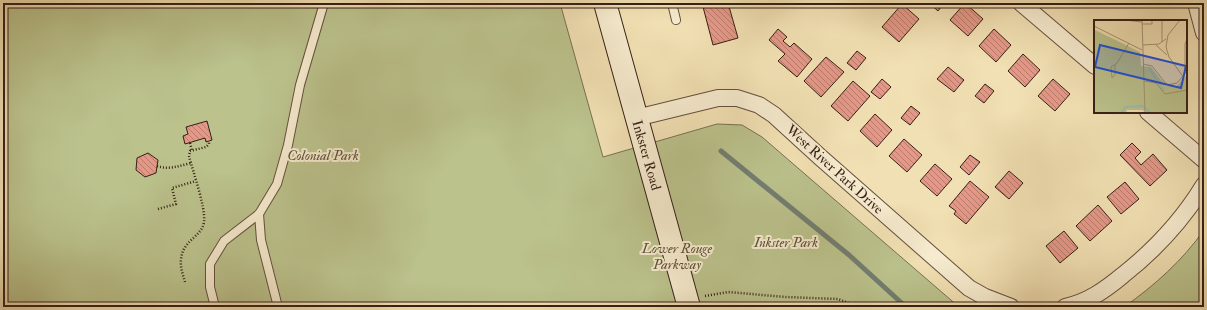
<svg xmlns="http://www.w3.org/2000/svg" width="1207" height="310" viewBox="0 0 1207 310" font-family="'IM FELL Double Pica',serif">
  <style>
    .park { fill: #bbc28c; stroke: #787051 }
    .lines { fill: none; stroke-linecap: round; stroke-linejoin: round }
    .stream { stroke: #737e71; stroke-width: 5 }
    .building { fill: url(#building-back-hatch); stroke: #361f16 }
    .service-casing { stroke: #654f3d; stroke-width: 10 }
    .minor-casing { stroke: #654f3d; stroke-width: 18 }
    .secondary-casing { stroke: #361f16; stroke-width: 24 }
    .path { stroke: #361f16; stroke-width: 2.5; stroke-dasharray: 1 2; stroke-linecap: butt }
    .service { stroke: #f6ebce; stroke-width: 8 }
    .minor { stroke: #f6ebce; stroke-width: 16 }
    .secondary { stroke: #f6ebce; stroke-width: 22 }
    .labels { text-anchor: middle; stroke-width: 4; stroke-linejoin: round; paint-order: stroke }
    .park-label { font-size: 14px; font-style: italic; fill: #5e5039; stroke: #f6ebce }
    .street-label { font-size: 14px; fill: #361f16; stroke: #f6ebce }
    .inset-river { fill: none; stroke: #9bbdae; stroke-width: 2 }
    .inset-road { fill: none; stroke: #a69374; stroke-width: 1 }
    .view { fill: #1d4ed8; fill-opacity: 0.15; stroke: #1d4ed8; stroke-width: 2 }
    .inset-edge { fill: none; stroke: #361f16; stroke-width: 2 }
  </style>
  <defs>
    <pattern id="building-back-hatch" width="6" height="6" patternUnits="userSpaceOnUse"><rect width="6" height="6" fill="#e59887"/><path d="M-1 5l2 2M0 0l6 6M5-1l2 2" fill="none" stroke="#ba7b6d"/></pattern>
  </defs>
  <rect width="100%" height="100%" fill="#f1e0b3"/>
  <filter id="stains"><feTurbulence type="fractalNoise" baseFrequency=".005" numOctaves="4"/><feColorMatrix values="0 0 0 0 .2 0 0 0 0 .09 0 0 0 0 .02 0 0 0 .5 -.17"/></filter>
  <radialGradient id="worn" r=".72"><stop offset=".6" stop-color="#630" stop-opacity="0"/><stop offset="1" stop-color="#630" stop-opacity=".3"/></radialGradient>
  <g class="park">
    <polygon points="3,3 560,3 603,157 717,124 742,125 762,137 959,307 3,307"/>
    <path d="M1204,230V307H1124C1154,286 1183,260 1204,230Z"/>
  </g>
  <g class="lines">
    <polyline class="stream" points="721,151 849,255 906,307"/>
  </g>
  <g class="building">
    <polygon points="702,3 728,3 738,38 713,45"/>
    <polygon points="929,3 944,3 938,11"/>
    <polygon points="965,3 983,19 968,36 950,20"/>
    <polygon points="902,4 919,19 899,42 882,27"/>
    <polygon points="778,29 787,37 783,41 790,47 794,43 812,59 797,77 778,61 785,54 769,40"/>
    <polygon points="994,29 1011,45 996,62 979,46"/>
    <polygon points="857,51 866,58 856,70 847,63"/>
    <polygon points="1023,54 1040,70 1025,87 1008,71"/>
    <polygon points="826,57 844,72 821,97 804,81"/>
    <polygon points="948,67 964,80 954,92 937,79"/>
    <polygon points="882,79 891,87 880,99 871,92"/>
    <polygon points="1053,79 1070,94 1055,111 1038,96"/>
    <polygon points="853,81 870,96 848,121 831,106"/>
    <polygon points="985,84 994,91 984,103 975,96"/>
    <polygon points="911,106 920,113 910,125 901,118"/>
    <polygon points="875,114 892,130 877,147 860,131"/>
    <polygon points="207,121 212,140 206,142 205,138 185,144 183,136 188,134 186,127"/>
    <polygon points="904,139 922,155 907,172 889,156"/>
    <polygon points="1132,143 1141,152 1135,158 1141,165 1153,154 1167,170 1150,186 1120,155"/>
    <polygon points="148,153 158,160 156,173 145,177 136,170 137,158"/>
    <polygon points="970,155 980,162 969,175 960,167"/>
    <polygon points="935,164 952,179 937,196 920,181"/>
    <polygon points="1009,171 1023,183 1009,199 995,187"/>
    <polygon points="970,181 989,197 966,224 954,214 956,211 949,206"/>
    <polygon points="1125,182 1139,199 1121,214 1107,197"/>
    <polygon points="1098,205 1112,221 1090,241 1076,226"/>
    <polygon points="1064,231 1078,248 1060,263 1046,246"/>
  </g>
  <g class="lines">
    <g class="service-casing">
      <g id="service">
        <polyline points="672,3 676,20"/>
        <polyline points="259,214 261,240 278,307"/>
        <polyline points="215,307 210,287 210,264 224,241 259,214 277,184 288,145 300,85 324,3"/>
      </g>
    </g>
    <g class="minor-casing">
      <g id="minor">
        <polyline points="1021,3 1095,66"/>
        <polyline points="1196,3 1204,33"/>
        <polyline points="1148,112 1204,160"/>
        <polyline points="636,118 718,98 737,98 759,105 774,115 820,157 969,288 985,297 1011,307"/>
        <path d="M1065,307C1088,302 1105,290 1123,275C1156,249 1182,221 1204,185"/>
      </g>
    </g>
    <g class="secondary-casing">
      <polyline id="secondary" points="605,3 689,307"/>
    </g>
    <g class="path">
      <polyline points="190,143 192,151"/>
      <path d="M157,166C169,170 179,166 191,163"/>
      <polyline points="158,209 176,204 172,188 196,181"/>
      <path d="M185,282C183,275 180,267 181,260C182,240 202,237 204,222C206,208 193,172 189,156L190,151L206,147L209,144V141"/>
      <polyline points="705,296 728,292 786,297 838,299 859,307"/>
      <polyline points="660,307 669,304"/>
    </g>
    <use href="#service" class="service"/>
    <use href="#minor" class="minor"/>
    <use href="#secondary" class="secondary"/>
  </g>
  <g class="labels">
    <g class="park-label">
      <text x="323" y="160">Colonial Park</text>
      <text x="786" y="247">Inkster Park</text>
      <text x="677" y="253">Lower Rouge<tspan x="677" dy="16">Parkway</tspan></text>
    </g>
    <g class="street-label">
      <text transform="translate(647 155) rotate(74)" y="5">Inkster Road</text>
      <text transform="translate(835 169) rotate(42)" y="5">West River Park Drive</text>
    </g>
  </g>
  <g transform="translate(1094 20)">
    <rect width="93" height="93" fill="#f1e0b3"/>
    <path d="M1,10L46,32L47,46L57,47L72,66H83L93,55V93H54L48,90H33L32,93H0Z" fill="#bbc28c"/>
    <path class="inset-river" d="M55,48L70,71M28,93L31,87L49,86L56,93"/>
    <path class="inset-road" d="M31,0L48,2M48,0L51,93M86,0L74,15L72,27L75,37L90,58M48,4H58V0M0,6L48,30M68,22V0M49,25L65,24L72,19M62,25L73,35M49,44L58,46L73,65L83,63L91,54V24L93,19M21,45V55L18,58L17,47L23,43L35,23M50,61L62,63L71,74L93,70"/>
    <path class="view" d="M6,25L92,46L87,68L1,47Z"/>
    <rect width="93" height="93" class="inset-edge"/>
  </g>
  <rect width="1207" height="310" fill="none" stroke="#f1e0b3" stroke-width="16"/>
  <rect x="4" y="4" width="1199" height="302" fill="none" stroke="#361f16" stroke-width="2"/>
  <rect x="8" y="8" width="1191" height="294" fill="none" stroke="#361f16"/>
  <rect width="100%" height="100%" filter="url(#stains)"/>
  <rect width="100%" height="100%" fill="url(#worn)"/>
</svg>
